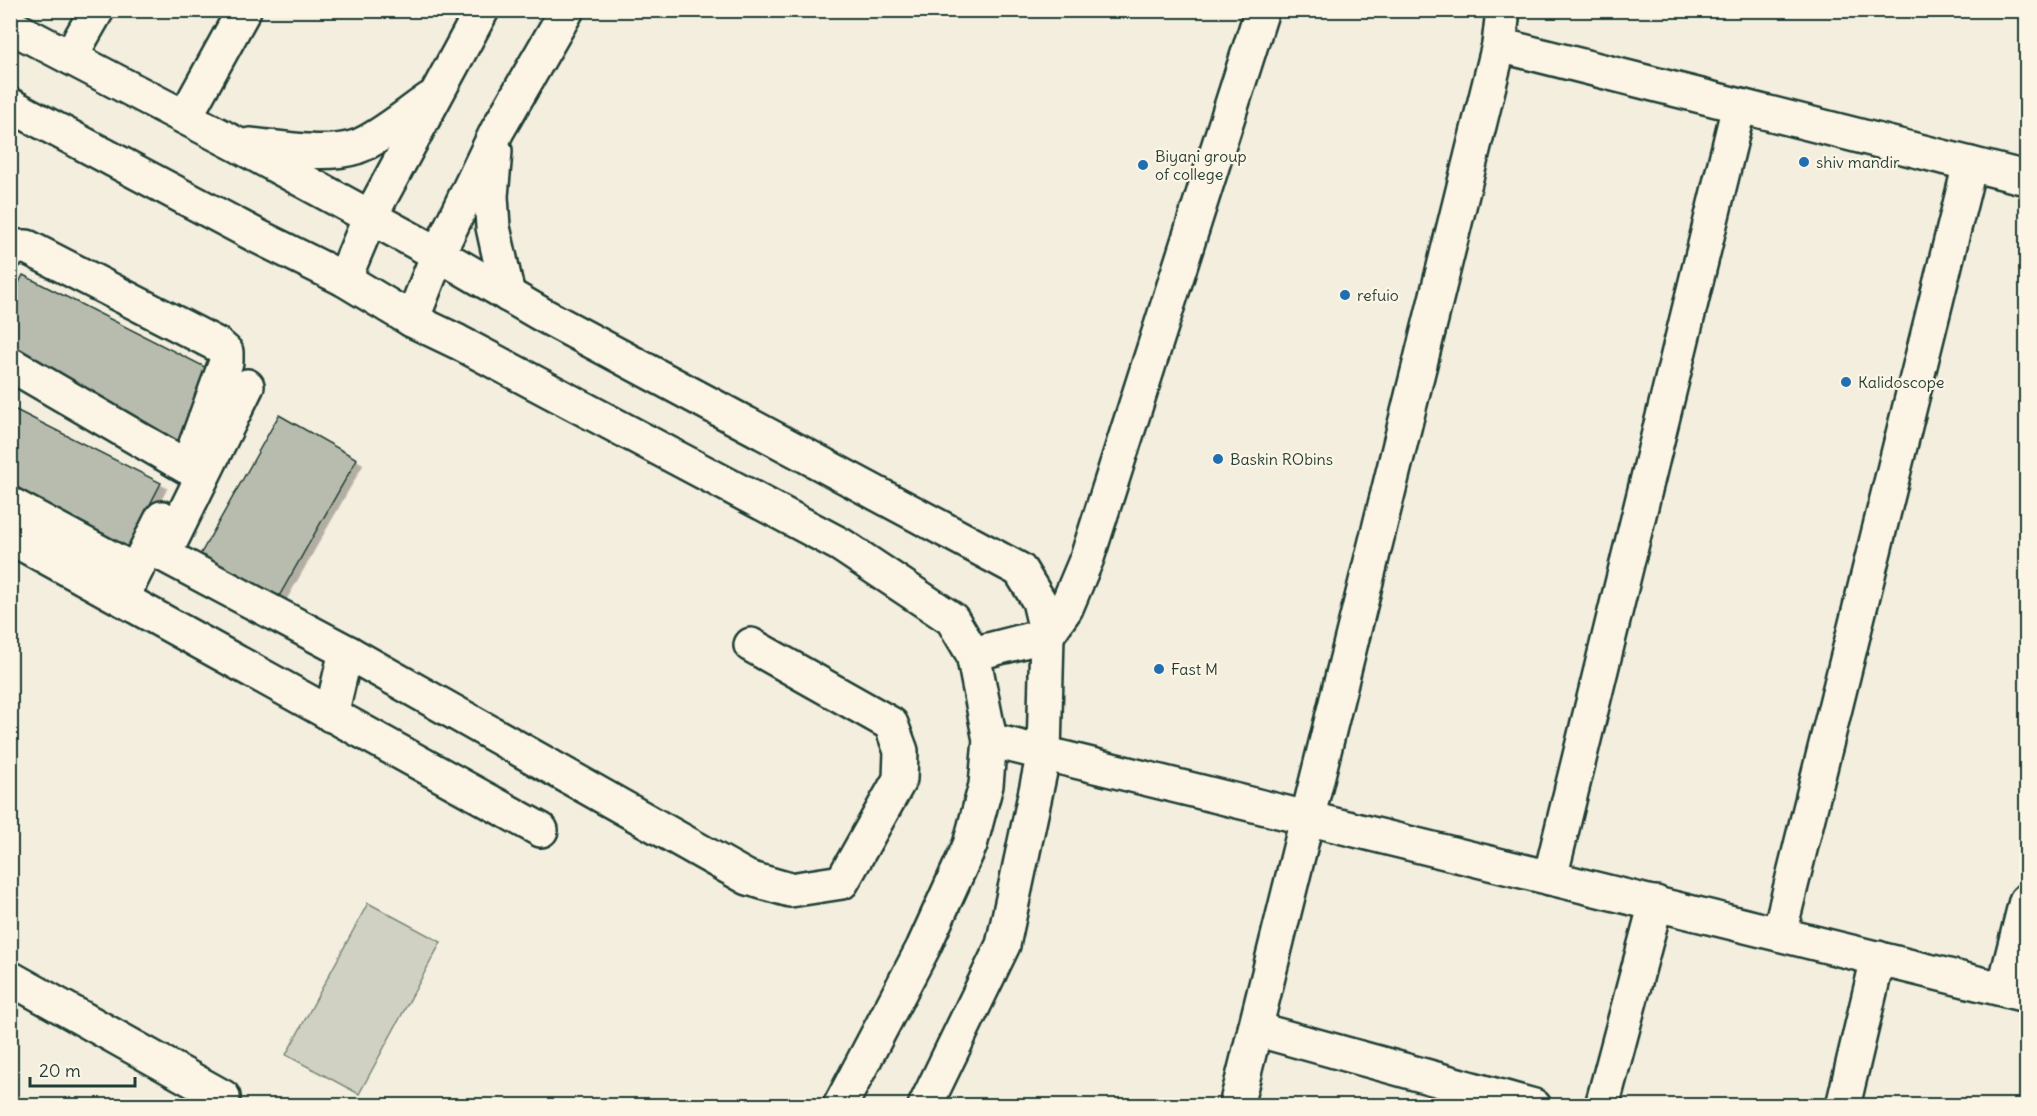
<svg xmlns="http://www.w3.org/2000/svg" width="2037" height="1116" viewBox="0 0 2037 1116" font-family="Delius,sans-serif">
  <style>
    .green { fill: #d0d1c2; stroke: #78877b; stroke-width: 1.5 }
    .building { fill: #b8bcae; stroke: #1f3d34; stroke-width: 1.5; filter: url(#shadow) }
    .lines { fill: none; stroke-linecap: round; stroke-linejoin: round }
    .minor-casing { stroke: #1f3d34; stroke-width: 38 }
    .minor { stroke: #fcf5e5; stroke-width: 33 }
    .poi-dot { fill: #1f6fb2; stroke: #fcf5e5; stroke-width: 2 }
    .labels { text-anchor: middle; stroke-width: 4.5; stroke-linejoin: round; paint-order: stroke }
    .poi-label { font-size: 16px; fill: #1f3d34; stroke: #fcf5e5; text-anchor: start }
  </style>
  <defs>
    <filter id="shadow"><feDropShadow dx="5.5" dy="5.5" stdDeviation="0" flood-color="#0004"/></filter>
  </defs>
  <rect width="100%" height="100%" fill="#f3eede"/>
  <filter id="ink" filterUnits="userSpaceOnUse"><feTurbulence type="fractalNoise" baseFrequency=".0167" numOctaves="2"/><feDisplacementMap in="SourceGraphic" scale="12" xChannelSelector="R" yChannelSelector="G"/><feConvolveMatrix kernelMatrix="1 2 1 2 8 2 1 2 1" color-interpolation-filters="sRGB"/></filter>
  <g filter="url(#ink)">
    <polygon class="green" points="368,903 441,942 359,1094 286,1055"/>
    <g class="building">
      <polygon points="23,275 213,371 177,443 10,359 10,300"/>
      <polygon points="10,407 161,483 124,555 10,498"/>
      <polygon points="279,415 357,459 278,598 200,555"/>
    </g>
    <g class="lines">
      <g class="minor-casing">
        <g id="minor">
          <polyline points="1503,10 1499,45 2026,178"/>
          <polyline points="10,26 236,144 438,254 541,314 1020,570 1039,601 1047,635 1044,753 1003,945 925,1106"/>
          <polyline points="70,57 97,10"/>
          <polyline points="10,105 259,237 344,279 412,320 458,342 841,545 952,619 973,654 990,740 986,785 970,845 923,948 840,1106"/>
          <polyline points="185,117 244,10"/>
          <path d="M250,145C282,148 325,157 356,147C379,139 409,113 430,99"/>
          <polyline points="495,151 491,196 493,227 508,295"/>
          <polyline points="10,251 19,247 27,247 218,345 226,352 226,362 189,463"/>
          <polyline points="344,279 370,217 482,10"/>
          <polyline points="412,320 438,254 497,131 567,10"/>
          <polyline points="10,364 187,467"/>
          <polyline points="247,386 164,555 349,653 748,878 790,890 842,882 900,779 901,751 891,724 751,645"/>
          <polyline points="10,504 135,571"/>
          <polyline points="10,537 541,830"/>
          <polyline points="122,598 162,518"/>
          <polyline points="973,654 1047,635 1066,608 1087,558 1262,10"/>
          <polyline points="331,715 343,664 349,653"/>
          <polyline points="990,740 2026,995"/>
          <polyline points="1550,878 1739,106"/>
          <polyline points="1779,934 1970,164"/>
          <polyline points="10,978 223,1097 219,1106"/>
          <polyline points="2004,989 2026,901"/>
          <polyline points="1255,1029 1534,1106"/>
          <polyline points="1236,1106 1499,45"/>
          <polyline points="1602,1106 1656,903"/>
          <polyline points="1843,1106 1878,958"/>
        </g>
      </g>
      <use href="#minor" class="minor"/>
    </g>
  </g>
  <g class="poi-dot">
    <circle cx="1804" cy="162" r="6"/>
    <circle cx="1143" cy="165" r="6"/>
    <circle cx="1345" cy="295" r="6"/>
    <circle cx="1846" cy="382" r="6"/>
    <circle cx="1218" cy="459" r="6"/>
    <circle cx="1159" cy="669" r="6"/>
  </g>
  <g class="labels">
    <g class="poi-label">
      <text x="1155" y="162">Biyani group<tspan x="1155" dy="18">of college</tspan></text>
      <text x="1816" y="168">shiv mandir</text>
      <text x="1357" y="301">refuio</text>
      <text x="1858" y="388">Kalidoscope</text>
      <text x="1230" y="465">Baskin RObins</text>
      <text x="1171" y="675">Fast M</text>
    </g>
  </g>
  <rect width="2037" height="1116" fill="none" stroke="#fcf5e5" stroke-width="36"/>
  <rect x="18" y="18" width="2001" height="1080" fill="none" stroke="#1f3d34" stroke-width="2" filter="url(#ink)"/>
  <path d="M30 1077v9h105v-9" fill="none" stroke="#1f3d34" stroke-width="3"/>
  <text x="39" y="1077" font-size="18" fill="#1f3d34" stroke="#fcf5e5" stroke-width="4.5" paint-order="stroke">20 m</text>
</svg>
